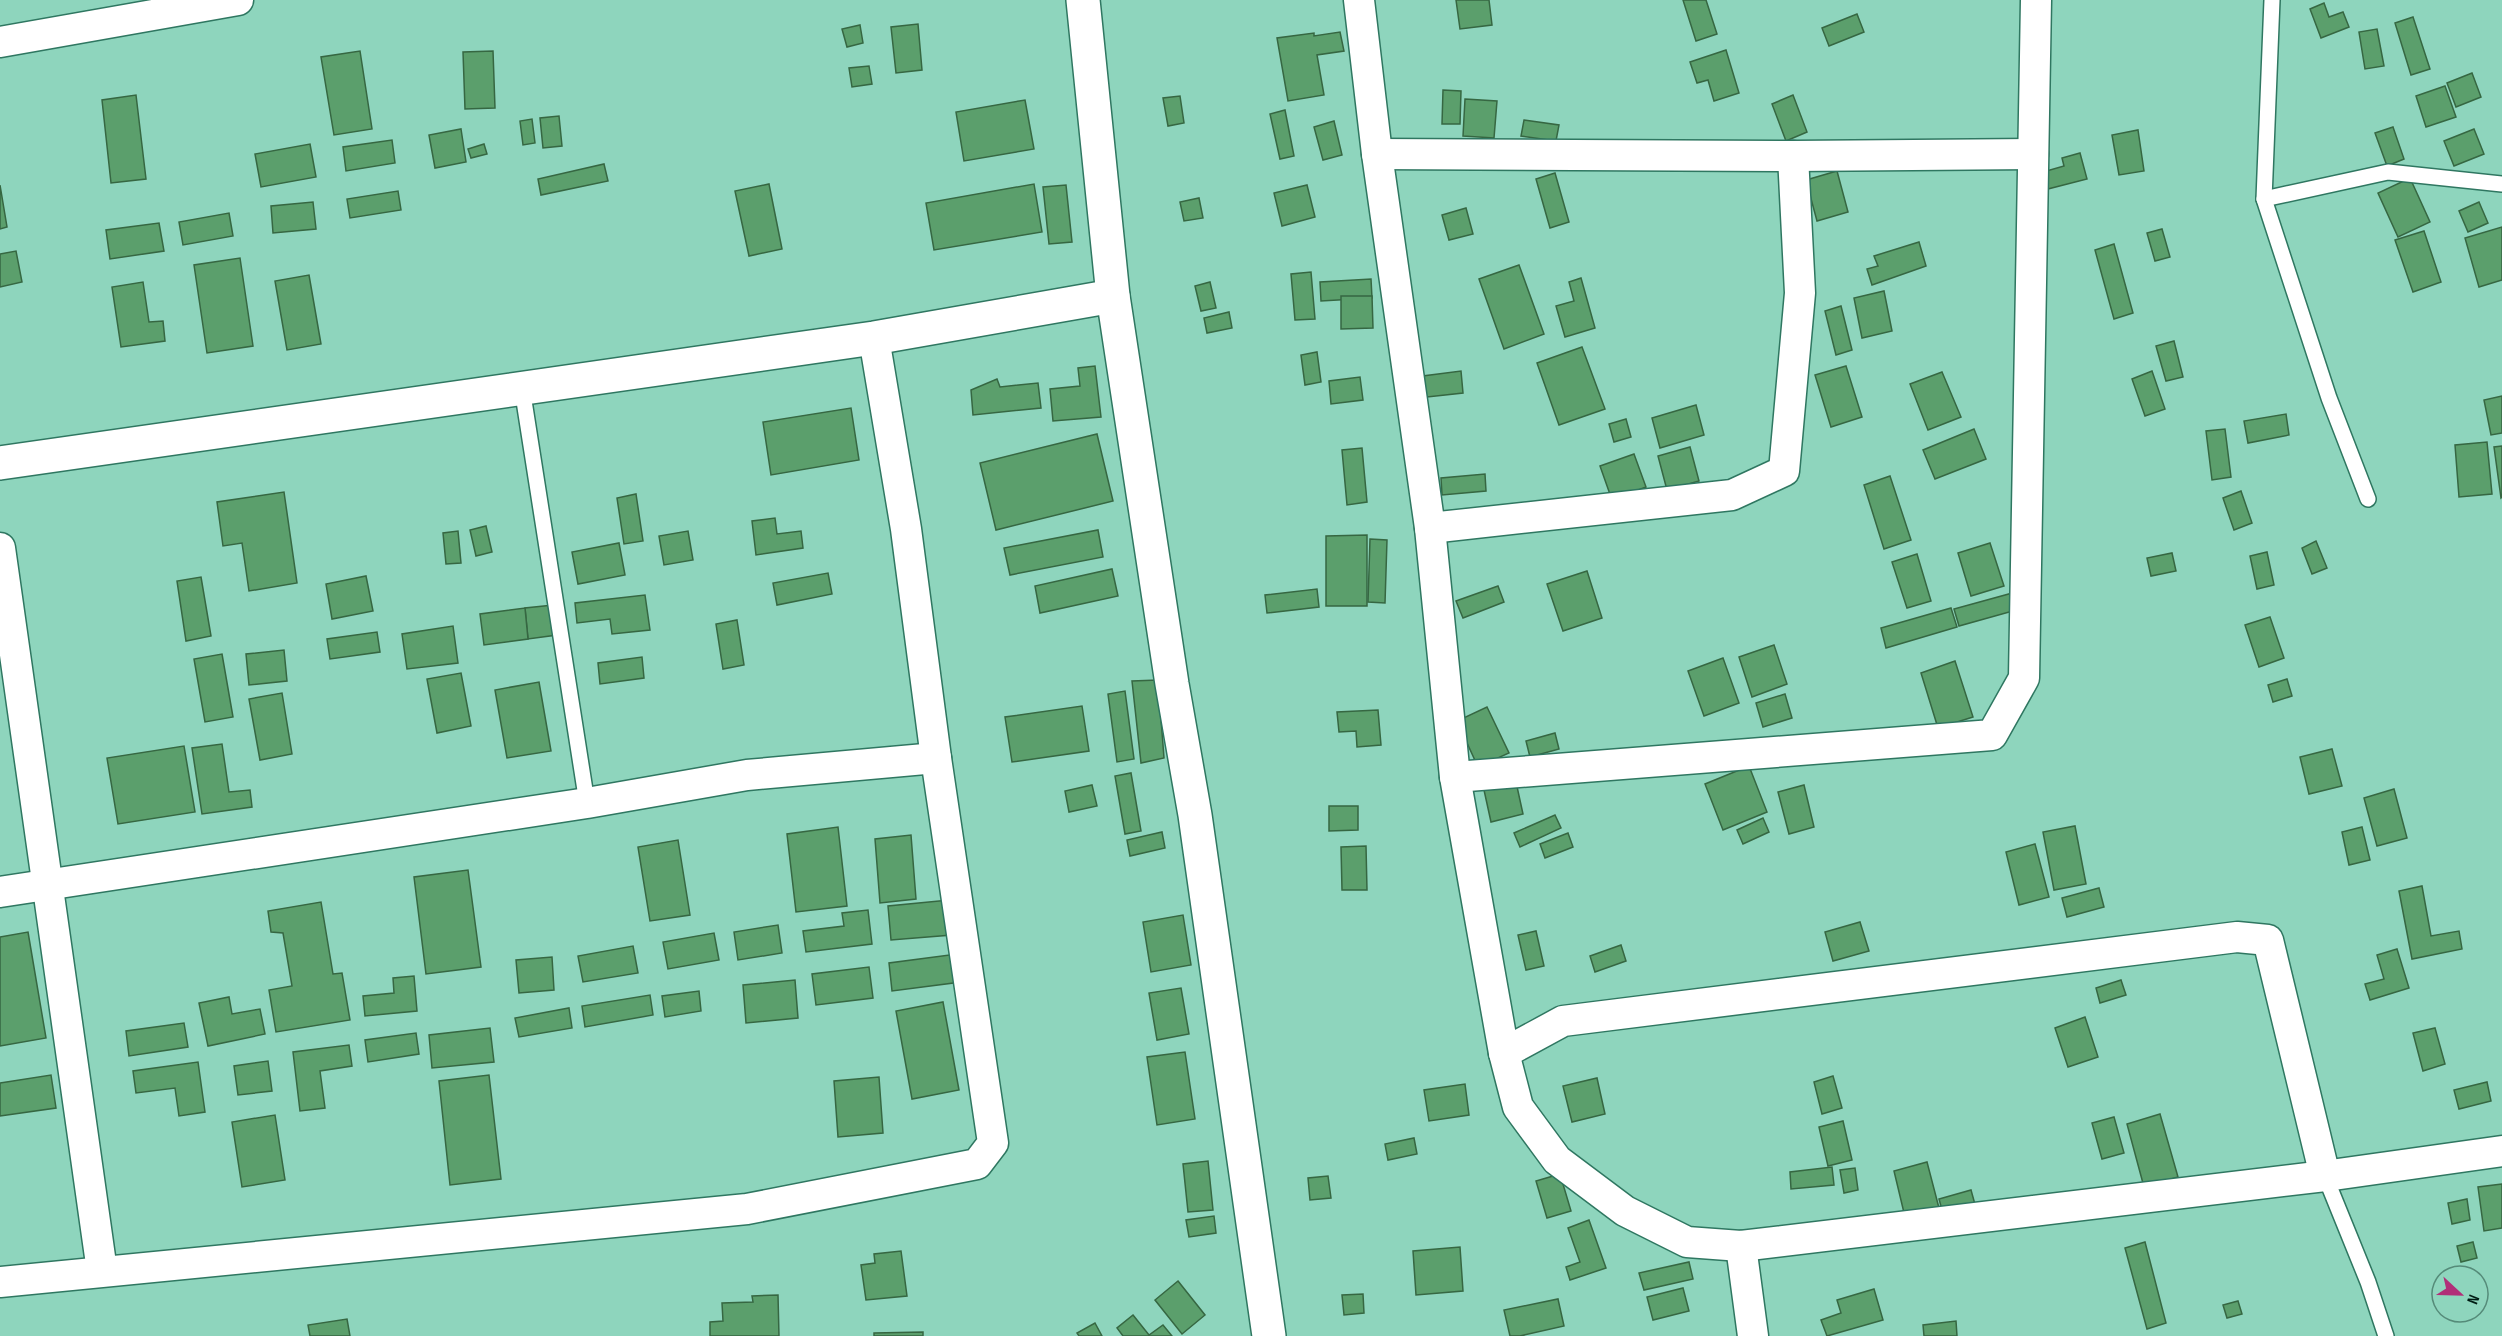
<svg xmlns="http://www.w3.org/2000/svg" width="2502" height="1336" viewBox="0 0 2502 1336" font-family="'Sofia Sans Condensed',sans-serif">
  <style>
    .building { fill: #5b9f6c; stroke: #366742; stroke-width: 1.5 }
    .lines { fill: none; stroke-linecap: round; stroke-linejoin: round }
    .service-casing { stroke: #2f7761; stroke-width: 18 }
    .minor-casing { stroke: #2f7761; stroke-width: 33 }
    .tertiary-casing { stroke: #2f7761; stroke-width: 36 }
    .service { stroke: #fff; stroke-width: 15 }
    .minor { stroke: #fff; stroke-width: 30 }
    .tertiary { stroke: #fff; stroke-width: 33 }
  </style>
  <rect width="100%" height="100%" fill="#8ed5bd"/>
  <g class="building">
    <polygon points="1456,0 1489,0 1492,25 1460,29"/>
    <polygon points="1683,0 1706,0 1717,34 1696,41"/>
    <polygon points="2324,3 2329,17 2343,12 2349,27 2321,38 2310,9"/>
    <polygon points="1857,14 1864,32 1829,46 1822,28"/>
    <polygon points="2413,17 2430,69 2411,75 2395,23"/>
    <polygon points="918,24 922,70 896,73 891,27"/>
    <polygon points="860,25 863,43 847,47 842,29"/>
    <polygon points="2377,29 2384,66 2365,69 2359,32"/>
    <polygon points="1340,32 1344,51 1317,55 1324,95 1288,101 1277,38 1314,33 1314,36"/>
    <polygon points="1726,50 1739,93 1714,101 1708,80 1697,83 1690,62"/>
    <polygon points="360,51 372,129 334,135 321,57"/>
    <polygon points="493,51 495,108 465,109 463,52"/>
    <polygon points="869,66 872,84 852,87 849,68"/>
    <polygon points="2472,73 2481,97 2456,107 2447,83"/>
    <polygon points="2445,86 2456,117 2426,127 2416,96"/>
    <polygon points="1443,90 1461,91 1460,124 1442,124"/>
    <polygon points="136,95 146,179 111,183 102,100"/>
    <polygon points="1793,95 1807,132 1786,141 1772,104"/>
    <polygon points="1180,96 1184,123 1168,126 1163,98"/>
    <polygon points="1465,99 1497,101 1494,138 1463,136"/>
    <polygon points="1025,100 1034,149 964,161 956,112"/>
    <polygon points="1285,110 1294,156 1280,159 1270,114"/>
    <polygon points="559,116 562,146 543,148 540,118"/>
    <polygon points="532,119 535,143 523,145 520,121"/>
    <polygon points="1524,120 1559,125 1556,141 1521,136"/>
    <polygon points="1334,121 1342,155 1323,160 1314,127"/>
    <polygon points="2393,127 2404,159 2387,166 2375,133"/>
    <polygon points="461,129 466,162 435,168 429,135"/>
    <polygon points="2474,129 2484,154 2454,166 2444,141"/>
    <polygon points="2138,130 2144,171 2119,175 2112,135"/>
    <polygon points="392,140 395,163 346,171 343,147"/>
    <polygon points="310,144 316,177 261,187 255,154"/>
    <polygon points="484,144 487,154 471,158 468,149"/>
    <polygon points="2080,153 2087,179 2040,191 2036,174 2064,166 2062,158"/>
    <polygon points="604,164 608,181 541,195 538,179"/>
    <polygon points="1837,171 1848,212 1817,221 1806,180"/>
    <polygon points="1555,173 1569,222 1550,228 1536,179"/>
    <polygon points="2410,178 2430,222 2398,237 2378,193"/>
    <polygon points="769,184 782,249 749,256 735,191"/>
    <polygon points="1034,184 1042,232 934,250 926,203"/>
    <polygon points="0,185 7,227 0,229"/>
    <polygon points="1066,185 1072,242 1049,244 1043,187"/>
    <polygon points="1307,185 1315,217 1282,226 1274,193"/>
    <polygon points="398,191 401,210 350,218 347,199"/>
    <polygon points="1199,198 1203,218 1184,221 1180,202"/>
    <polygon points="313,202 316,229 273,233 271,206"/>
    <polygon points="2479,202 2488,223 2468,232 2459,211"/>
    <polygon points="1466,208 1473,234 1449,240 1442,215"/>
    <polygon points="229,213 233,236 183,245 179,222"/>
    <polygon points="159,223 164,251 110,259 106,230"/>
    <polygon points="2502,227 2502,280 2479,287 2465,238"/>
    <polygon points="2162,229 2170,257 2155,261 2147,233"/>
    <polygon points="2424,231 2441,282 2413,292 2395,240"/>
    <polygon points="1919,242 1926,266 1872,285 1867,269 1878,266 1874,256"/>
    <polygon points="2114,244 2133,313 2114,319 2095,250"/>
    <polygon points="16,251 22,282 0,287 0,254"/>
    <polygon points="240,258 253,346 207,353 194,265"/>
    <polygon points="1519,265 1544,334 1504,349 1479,279"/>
    <polygon points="1311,272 1315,319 1295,320 1291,274"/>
    <polygon points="309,275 321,344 287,350 275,281"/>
    <polygon points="1581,278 1595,328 1565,337 1556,306 1574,301 1569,282"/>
    <polygon points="1371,279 1372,298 1321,301 1320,282"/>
    <polygon points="143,282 149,322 163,321 165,341 121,347 112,287"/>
    <polygon points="1210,282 1216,308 1201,311 1195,286"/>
    <polygon points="1884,291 1892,331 1862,338 1854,298"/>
    <polygon points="1341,296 1372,296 1373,328 1341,329"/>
    <polygon points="1841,306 1852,350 1836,355 1825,311"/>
    <polygon points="1229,312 1232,328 1207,333 1204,318"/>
    <polygon points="2174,341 2183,377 2166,381 2156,346"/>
    <polygon points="1582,347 1605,409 1559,425 1537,363"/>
    <polygon points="1317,352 1321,382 1305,385 1301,355"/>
    <polygon points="1095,366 1101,417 1053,421 1050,389 1080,386 1078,368"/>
    <polygon points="1846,366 1862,417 1831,427 1815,375"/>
    <polygon points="1461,371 1463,393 1418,398 1415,377"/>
    <polygon points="2152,371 2165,409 2145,416 2132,379"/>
    <polygon points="1942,372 1961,417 1928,430 1910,384"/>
    <polygon points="1360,377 1363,400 1331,404 1329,381"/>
    <polygon points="997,379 1000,387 1038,383 1041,408 973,415 971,390"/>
    <polygon points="2502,396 2502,433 2491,435 2484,400"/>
    <polygon points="1696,405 1704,435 1660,448 1652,418"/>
    <polygon points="851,408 859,460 771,475 763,422"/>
    <polygon points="2286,414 2289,435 2248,443 2244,421"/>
    <polygon points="1626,419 1631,437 1614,442 1609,424"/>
    <polygon points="1974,429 1986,459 1935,479 1923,450"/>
    <polygon points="2225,429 2231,477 2212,480 2206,431"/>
    <polygon points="1097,434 1113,501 996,530 980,463"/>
    <polygon points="2487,442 2492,494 2459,497 2455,445"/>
    <polygon points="2502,446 2502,497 2501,498 2494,447"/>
    <polygon points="1690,447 1699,481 1667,490 1658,456"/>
    <polygon points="1362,448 1367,502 1347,505 1342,450"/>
    <polygon points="1634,454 1646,487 1612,500 1600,466"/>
    <polygon points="1485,474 1486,491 1442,495 1441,478"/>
    <polygon points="1890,476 1911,540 1884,549 1864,485"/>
    <polygon points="2241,491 2252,523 2234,530 2223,498"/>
    <polygon points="284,492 297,583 249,591 242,543 223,546 217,502"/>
    <polygon points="636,494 643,541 624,544 617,498"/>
    <polygon points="775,518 777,534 801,531 803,548 756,555 752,521"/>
    <polygon points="486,526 492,552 476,556 470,530"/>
    <polygon points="1098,530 1103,557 1010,575 1004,548"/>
    <polygon points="458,531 461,563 446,564 443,533"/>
    <polygon points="688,531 693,560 664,565 659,536"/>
    <polygon points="1367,535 1367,606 1326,606 1326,536"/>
    <polygon points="1370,539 1387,540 1385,603 1368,602"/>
    <polygon points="2316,541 2327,568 2312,574 2302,548"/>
    <polygon points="619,543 625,575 578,584 572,552"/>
    <polygon points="1990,543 2004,586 1971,596 1958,553"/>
    <polygon points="2267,552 2274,585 2257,589 2250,556"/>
    <polygon points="2172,553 2176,571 2151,576 2147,558"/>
    <polygon points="1917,554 1931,601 1907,608 1892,562"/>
    <polygon points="1112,569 1118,596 1040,613 1035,586"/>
    <polygon points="1587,571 1602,618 1563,631 1547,584"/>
    <polygon points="828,573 832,594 777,605 773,583"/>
    <polygon points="366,576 373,611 332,619 326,584"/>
    <polygon points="201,577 211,636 186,641 177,581"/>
    <polygon points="1498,586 1504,602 1463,618 1456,601"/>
    <polygon points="1317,589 1319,607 1267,613 1265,595"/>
    <polygon points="2016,592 2020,609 1959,626 1954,609"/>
    <polygon points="645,595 650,630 612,634 610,619 577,623 575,603"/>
    <polygon points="553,605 557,635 528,639 525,608"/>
    <polygon points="525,608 528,639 484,645 480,614"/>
    <polygon points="1951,608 1957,627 1886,648 1881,628"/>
    <polygon points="2270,617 2284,658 2259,667 2245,625"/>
    <polygon points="737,620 744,665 723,669 716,624"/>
    <polygon points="453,626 458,663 407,669 402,634"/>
    <polygon points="377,632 380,652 330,659 327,639"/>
    <polygon points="1774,645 1787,684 1752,697 1739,657"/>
    <polygon points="284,650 287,681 249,685 246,654"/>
    <polygon points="222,654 233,717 205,722 194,659"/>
    <polygon points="642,657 644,678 600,684 598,663"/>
    <polygon points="1723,658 1739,703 1704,716 1688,671"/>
    <polygon points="1955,661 1973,717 1938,728 1921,673"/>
    <polygon points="461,673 471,726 437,733 427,679"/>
    <polygon points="2287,679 2292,696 2273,702 2268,685"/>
    <polygon points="1158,680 1164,758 1141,763 1132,681"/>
    <polygon points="539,682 551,751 507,758 495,690"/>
    <polygon points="1125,691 1134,759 1117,762 1108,694"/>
    <polygon points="282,693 292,754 260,760 249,699"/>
    <polygon points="1785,694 1792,718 1763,727 1756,703"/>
    <polygon points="1082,706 1089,751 1012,762 1005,717"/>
    <polygon points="1487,707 1509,753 1478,767 1457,721"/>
    <polygon points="1378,710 1381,745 1357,747 1356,731 1339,732 1337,712"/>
    <polygon points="1555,733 1559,749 1530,757 1526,741"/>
    <polygon points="222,744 229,792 250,790 252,807 202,814 192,748"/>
    <polygon points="184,746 195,812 118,824 107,758"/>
    <polygon points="2332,749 2342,786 2309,794 2300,757"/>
    <polygon points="1749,766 1767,812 1723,830 1705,784"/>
    <polygon points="1131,773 1141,831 1125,834 1115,776"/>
    <polygon points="1516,782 1523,814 1491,822 1484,790"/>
    <polygon points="1092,785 1097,806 1069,812 1065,791"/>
    <polygon points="1804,785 1814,827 1789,834 1778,792"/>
    <polygon points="2394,789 2407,838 2377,846 2364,798"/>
    <polygon points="1329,806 1358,806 1358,830 1329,831"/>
    <polygon points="1555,815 1561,828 1520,847 1514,833"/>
    <polygon points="1763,818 1769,832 1743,844 1737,830"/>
    <polygon points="2075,826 2086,884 2054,890 2043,832"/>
    <polygon points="838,827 847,906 796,912 787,834"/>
    <polygon points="2362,827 2370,860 2349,865 2342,832"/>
    <polygon points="1162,832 1165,848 1130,856 1127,840"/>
    <polygon points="1568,833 1573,847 1545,858 1540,844"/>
    <polygon points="911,835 916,899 880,903 875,839"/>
    <polygon points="678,840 690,915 650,921 638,847"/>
    <polygon points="2035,844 2049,897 2019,905 2006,852"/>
    <polygon points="1366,846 1367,890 1342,890 1341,847"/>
    <polygon points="468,870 481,967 426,974 414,877"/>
    <polygon points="2422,886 2431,936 2459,931 2462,949 2412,959 2399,891"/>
    <polygon points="2099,888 2104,907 2067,917 2062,898"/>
    <polygon points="949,900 952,935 891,940 888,906"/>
    <polygon points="321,902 333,974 342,973 350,1020 276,1032 269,990 292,986 283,933 271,932 268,911"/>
    <polygon points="868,910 872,944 806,952 803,931 844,926 842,913"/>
    <polygon points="1183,915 1191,965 1151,972 1143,922"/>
    <polygon points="1860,922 1869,951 1833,961 1825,932"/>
    <polygon points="778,925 782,953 738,960 734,932"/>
    <polygon points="1536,931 1544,966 1526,970 1518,935"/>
    <polygon points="28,932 46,1038 0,1046 0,937"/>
    <polygon points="714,933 719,960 668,969 663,942"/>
    <polygon points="1621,945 1626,961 1595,972 1590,956"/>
    <polygon points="633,946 638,973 583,982 578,956"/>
    <polygon points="2397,949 2409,988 2370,1000 2365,984 2384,979 2377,955"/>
    <polygon points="957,954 961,982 892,991 889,963"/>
    <polygon points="552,957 554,990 519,993 516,960"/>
    <polygon points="869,967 873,998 816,1005 812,974"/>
    <polygon points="414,976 417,1011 365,1016 363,996 394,993 393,978"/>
    <polygon points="795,980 798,1018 746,1023 743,985"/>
    <polygon points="2121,980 2126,995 2100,1003 2096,988"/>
    <polygon points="1181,988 1189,1034 1157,1040 1149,993"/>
    <polygon points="699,991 701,1011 665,1017 662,996"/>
    <polygon points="650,995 653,1015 585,1027 582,1006"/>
    <polygon points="229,997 232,1014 260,1009 265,1034 208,1046 199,1003"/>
    <polygon points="943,1002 959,1090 912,1099 896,1011"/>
    <polygon points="569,1008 572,1028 519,1037 515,1018"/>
    <polygon points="2085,1017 2098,1057 2068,1067 2055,1028"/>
    <polygon points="184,1023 188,1047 129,1056 126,1031"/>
    <polygon points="490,1028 494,1062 432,1068 429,1035"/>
    <polygon points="2435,1028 2445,1064 2423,1071 2413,1033"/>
    <polygon points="416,1033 419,1054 368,1062 365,1040"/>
    <polygon points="349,1045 352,1066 320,1071 325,1108 300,1111 293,1052"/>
    <polygon points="1185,1052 1195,1119 1157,1125 1147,1057"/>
    <polygon points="268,1061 272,1091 238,1095 234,1066"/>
    <polygon points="198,1062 205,1112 179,1116 175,1088 136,1093 133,1071"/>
    <polygon points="51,1075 56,1108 0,1116 0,1083"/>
    <polygon points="489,1075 501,1179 450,1185 439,1081"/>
    <polygon points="1833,1076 1842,1108 1822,1114 1814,1082"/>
    <polygon points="879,1077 883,1133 838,1137 834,1081"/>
    <polygon points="1597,1078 1605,1114 1572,1122 1563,1086"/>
    <polygon points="2487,1082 2491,1101 2459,1109 2454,1090"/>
    <polygon points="1465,1084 1469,1115 1429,1121 1424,1090"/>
    <polygon points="2160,1114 2178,1177 2144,1187 2127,1124"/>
    <polygon points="275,1115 285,1180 242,1187 232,1122"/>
    <polygon points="2114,1117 2124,1153 2102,1159 2092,1123"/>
    <polygon points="1843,1121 1852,1160 1828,1166 1819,1127"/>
    <polygon points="1414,1138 1417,1154 1388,1160 1385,1144"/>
    <polygon points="1208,1161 1213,1210 1188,1212 1183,1164"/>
    <polygon points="1927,1162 1939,1208 1905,1217 1894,1171"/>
    <polygon points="1832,1167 1834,1185 1791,1189 1790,1172"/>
    <polygon points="1855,1168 1858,1190 1844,1193 1840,1170"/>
    <polygon points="1560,1174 1571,1211 1547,1218 1536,1181"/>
    <polygon points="1328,1176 1331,1198 1310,1200 1308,1178"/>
    <polygon points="2502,1184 2502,1228 2484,1231 2478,1187"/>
    <polygon points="1971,1190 1976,1208 1944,1217 1939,1199"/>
    <polygon points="2467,1199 2470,1220 2452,1224 2448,1203"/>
    <polygon points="1214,1216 1216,1233 1189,1237 1186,1220"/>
    <polygon points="1589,1220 1606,1268 1570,1280 1566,1267 1580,1262 1568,1228"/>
    <polygon points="2145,1242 2166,1323 2147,1329 2125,1248"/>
    <polygon points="2473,1242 2477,1258 2461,1262 2457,1246"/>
    <polygon points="1460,1247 1463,1291 1416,1295 1413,1251"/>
    <polygon points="901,1251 907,1296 866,1300 861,1265 875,1263 874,1254"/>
    <polygon points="1689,1262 1693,1279 1644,1290 1639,1273"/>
    <polygon points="1178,1281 1205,1315 1182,1334 1155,1300"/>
    <polygon points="1683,1288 1689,1311 1653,1320 1647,1297"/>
    <polygon points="1874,1289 1883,1320 1827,1336 1821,1320 1841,1313 1837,1300"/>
    <polygon points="1363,1294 1364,1313 1344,1315 1342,1295"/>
    <polygon points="778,1295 779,1336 710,1336 710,1322 723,1321 722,1303 753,1302 752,1296"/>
    <polygon points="1558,1299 1564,1326 1520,1336 1510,1336 1504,1310"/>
    <polygon points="2238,1301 2242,1314 2227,1318 2223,1305"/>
    <polygon points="1133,1315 1149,1335 1163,1325 1172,1336 1123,1336 1117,1328"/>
    <polygon points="347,1319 350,1336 310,1336 308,1325"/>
    <polygon points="1956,1321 1957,1336 1924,1336 1923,1325"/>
    <polygon points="1095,1323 1102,1336 1079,1336 1077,1333"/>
    <polygon points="923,1332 923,1336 874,1336 874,1333"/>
  </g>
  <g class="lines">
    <g class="service-casing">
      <g id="service">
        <polyline points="2272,0 2264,199 2329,398 2368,499"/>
        <polyline points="2264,199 2388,172 2502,184"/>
        <polyline points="522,388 587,803"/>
        <polyline points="2325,1176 2368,1282 2386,1336"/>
      </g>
    </g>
    <g class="minor-casing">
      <g id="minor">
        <polyline points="1359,0 1377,154 1430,528 1455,777 1504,1053 1518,1107 1557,1160 1625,1211 1687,1242 1741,1246 2325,1176 2502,1151"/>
        <polyline points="0,42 238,0"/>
        <polyline points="1377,154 1793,156 2033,154"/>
        <polyline points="1430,528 1732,495 1784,471 1800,293 1793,156"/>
        <polyline points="0,548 102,1271"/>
        <polyline points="1455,777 1992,735 2024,678 2036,0"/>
        <polyline points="0,892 587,803 747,775 936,758"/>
        <polyline points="1504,1053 1563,1021 2237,937 2268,940 2325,1176"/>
        <polyline points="1741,1246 1753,1336"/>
        <polyline points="0,1282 747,1209 977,1164 993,1143 936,758 906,529 874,338"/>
      </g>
    </g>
    <g class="tertiary-casing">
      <g id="tertiary">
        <polyline points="1083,0 1113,296 1172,684 1195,815 1269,1336"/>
        <polyline points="0,463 874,338 1113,296"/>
      </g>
    </g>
    <use href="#service" class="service"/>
    <use href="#minor" class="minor"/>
    <use href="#tertiary" class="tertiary"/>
  </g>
  <g transform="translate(2460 1294) rotate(112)"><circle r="28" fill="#8ed5bd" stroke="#558b79" stroke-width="1.5"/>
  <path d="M0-4.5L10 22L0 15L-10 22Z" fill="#b12e78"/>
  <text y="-9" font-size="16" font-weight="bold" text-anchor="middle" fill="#001c14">N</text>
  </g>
</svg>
